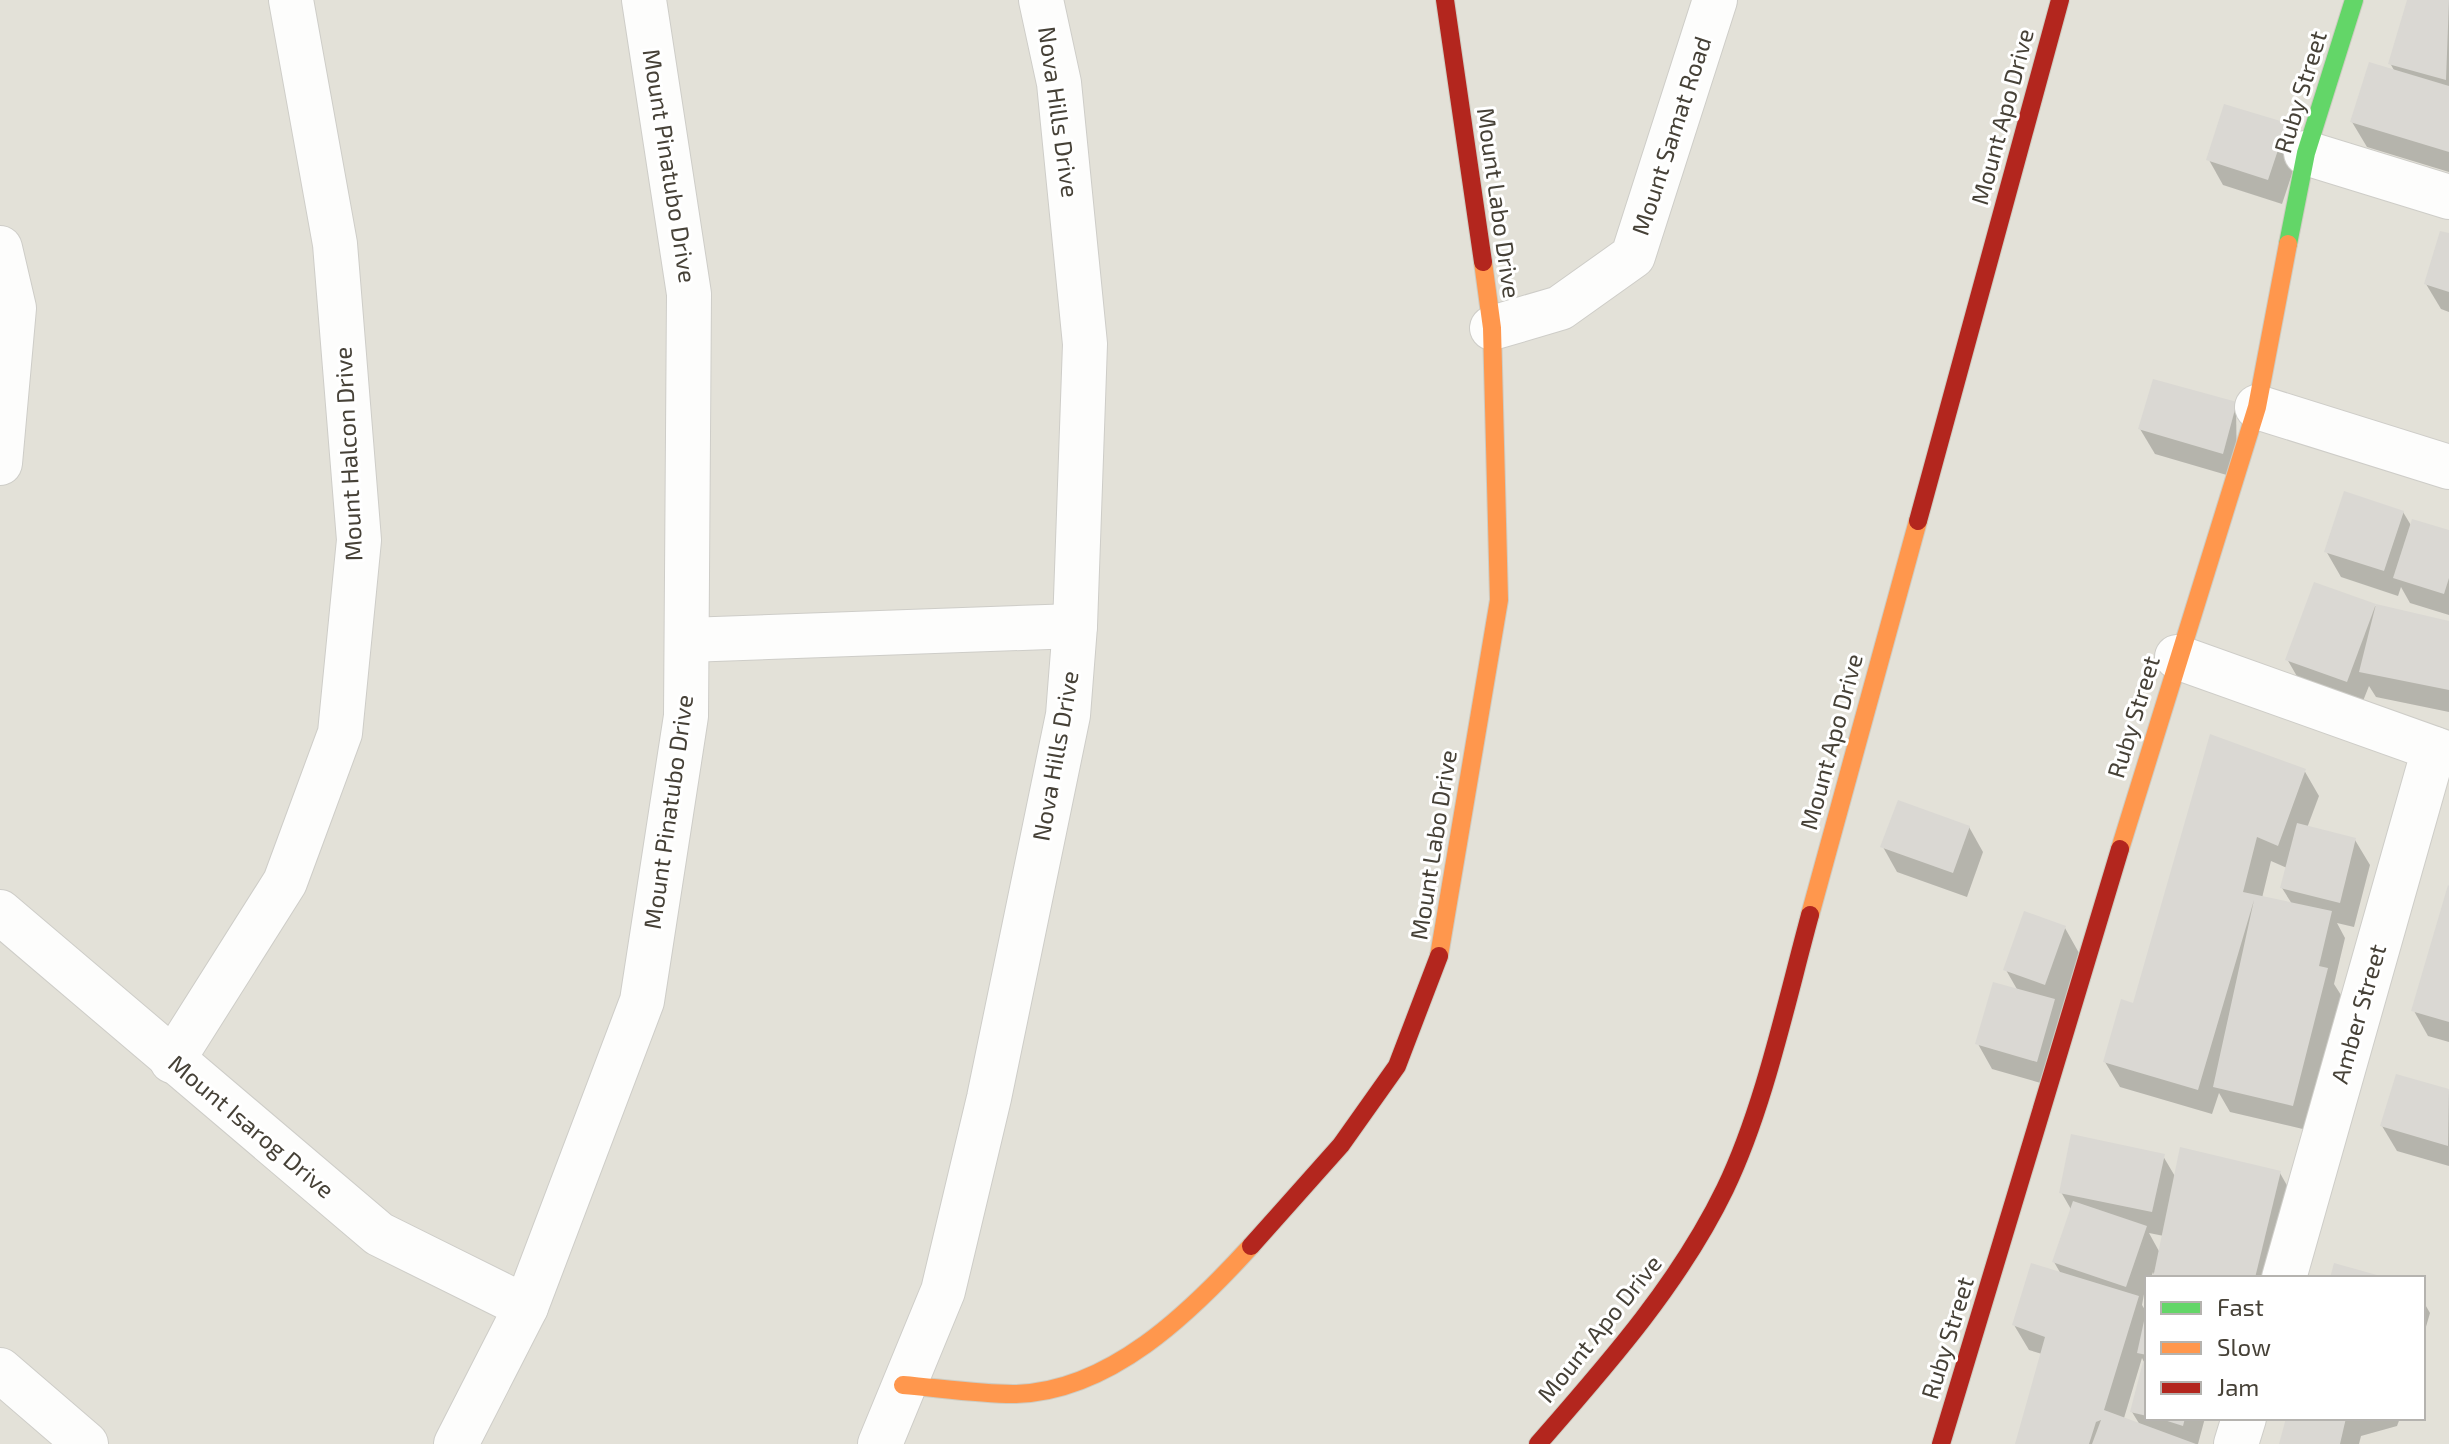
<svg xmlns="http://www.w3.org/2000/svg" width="2449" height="1444" viewBox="0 0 2449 1444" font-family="'Exo 2',sans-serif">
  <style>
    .residential { fill: #e3e1d8; fill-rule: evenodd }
    .shadow { fill: #0003; fill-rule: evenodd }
    .building { fill: #dad8d3 }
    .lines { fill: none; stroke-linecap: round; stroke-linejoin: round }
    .street-casing { stroke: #cecdc8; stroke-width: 46 }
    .fast-casing { stroke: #ceccc2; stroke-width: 20 }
    .slow-casing { stroke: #ceccc2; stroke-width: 20 }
    .jam-casing { stroke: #ceccc2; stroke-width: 20 }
    .street { stroke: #fdfdfc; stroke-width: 44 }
    .fast { stroke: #63d668; stroke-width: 18 }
    .slow { stroke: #ff974d; stroke-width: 18 }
    .jam { stroke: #b3261e; stroke-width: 18 }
    .labels { text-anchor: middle; stroke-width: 6; stroke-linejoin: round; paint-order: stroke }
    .street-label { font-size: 24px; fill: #464137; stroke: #fff }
  </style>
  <rect width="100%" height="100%" fill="#f0efeb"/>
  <path class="residential" d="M0,0H2449V1444H0ZM2147,1278H2423V1418H2147Z"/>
  <g class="shadow">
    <polygon points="2410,0 2449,0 2449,172 2367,147 2352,122 2395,72 2390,63"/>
    <polygon points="2285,125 2300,150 2282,204 2223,185 2209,160"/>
    <polygon points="2449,235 2449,312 2441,309 2426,284"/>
    <polygon points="2236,404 2237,478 2155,454 2140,429"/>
    <polygon points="2403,512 2412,527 2449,532 2449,615 2410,603 2401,587 2398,596 2341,577 2326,551"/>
    <polygon points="2315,584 2375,606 2449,623 2449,712 2376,697 2369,686 2361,706 2302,685 2287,659"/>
    <path d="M2304,770L2319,796L2307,828L2355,840L2370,865L2354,927L2337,923L2345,938L2334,984L2341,995L2307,1130L2230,1112L2219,1093L2212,1114L2120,1087L2105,1062L2135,1005ZM2271,861L2287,868L2282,888L2292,904L2262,898Z"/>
    <polygon points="1969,827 1983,852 1967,897 1897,872 1883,847"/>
    <polygon points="2449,888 2449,1042 2428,1036 2414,1011"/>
    <polygon points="2065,928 2079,953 2051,1086 1992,1069 1978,1044 2018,991 2006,970"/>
    <polygon points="2397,1076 2449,1091 2449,1166 2397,1151 2382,1126"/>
    <path d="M2163,1156L2176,1178L2280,1173L2294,1198L2276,1278H2155L2153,1272L2151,1278H2147L2142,1305L2147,1313V1418H2205L2198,1444H2016L2042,1354L2029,1350L2014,1325L2061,1274L2054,1262L2072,1211L2061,1192ZM2149,1233L2164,1236L2160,1253ZM2142,1358L2145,1364L2132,1412L2140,1425L2124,1418Z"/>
    <polygon points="2423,1301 2430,1313 2423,1337"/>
    <polygon points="2288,1418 2400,1418 2397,1426 2361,1436 2359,1444 2281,1444"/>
  </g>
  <g class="building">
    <polygon points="2407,0 2449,0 2446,80 2388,64"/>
    <polygon points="2369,62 2449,86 2449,152 2350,122"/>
    <polygon points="2224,104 2287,123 2268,180 2206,160"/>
    <polygon points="2440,231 2449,233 2449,292 2424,284"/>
    <polygon points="2153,379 2237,402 2223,454 2138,429"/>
    <polygon points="2344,491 2404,511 2384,571 2324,552"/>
    <polygon points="2412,519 2449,530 2449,578 2444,594 2393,578"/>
    <polygon points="2314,582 2376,604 2347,682 2285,660"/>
    <polygon points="2376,604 2449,621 2449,690 2359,672"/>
    <polygon points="2210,734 2306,769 2278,846 2257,837 2243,892 2332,911 2319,966 2328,968 2293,1106 2213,1087 2254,900 2198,1090 2103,1062 2121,999 2133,1003"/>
    <polygon points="1898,800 1970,826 1953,873 1880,847"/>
    <polygon points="2297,823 2356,838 2340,903 2280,888"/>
    <polygon points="2448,885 2449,886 2449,1022 2411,1011"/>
    <polygon points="2024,911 2066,926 2045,985 2003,970"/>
    <polygon points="1993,982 2055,999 2037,1062 1975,1044"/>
    <polygon points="2396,1074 2449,1089 2448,1146 2380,1126"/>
    <polygon points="2071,1134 2165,1154 2152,1212 2059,1193"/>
    <polygon points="2180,1147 2281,1171 2255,1278 2153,1278"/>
    <polygon points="2073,1201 2147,1226 2126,1287 2052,1262"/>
    <polygon points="2031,1263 2139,1296 2104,1410 2196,1444 2092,1444 2101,1420 2096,1422 2089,1444 2015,1444 2045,1337 2012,1325"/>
    <polygon points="2334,1263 2384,1277 2384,1278 2330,1278"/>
    <polygon points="2146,1312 2147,1312 2147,1355 2137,1353"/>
    <polygon points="2143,1362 2147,1363 2147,1416 2130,1412"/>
    <polygon points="2158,1418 2185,1418 2183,1426"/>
    <polygon points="2286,1418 2346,1418 2340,1444 2279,1444"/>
  </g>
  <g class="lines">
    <g class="street-casing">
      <g id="street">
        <polyline points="2306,153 2449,197"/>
        <polyline points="0,248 14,308 0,463"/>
        <polyline points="1492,328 1560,308 1633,256 1715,0"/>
        <polyline points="2257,407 2449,467"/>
        <polyline points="687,640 1075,626"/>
        <polyline points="2177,657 2449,754"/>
        <polyline points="0,912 379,1234 526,1307"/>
        <polyline points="172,1061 285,882 340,733 359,540 335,244 291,0"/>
        <polyline points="2284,1278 2434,749"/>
        <polyline points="0,1370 86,1444"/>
        <polyline points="456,1444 526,1307 642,1001 686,716 689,294 644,0"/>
        <polyline points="880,1444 943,1291 989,1098 1068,715 1075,626 1085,344 1059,83 1041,0"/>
        <polyline points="2236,1444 2244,1418"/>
      </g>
    </g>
    <g class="fast-casing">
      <polyline id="fast" points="2288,244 2306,153 2354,0"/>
    </g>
    <g class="slow-casing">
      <g id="slow">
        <polyline points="2120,849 2257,407 2288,244"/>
        <polyline points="1810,915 1918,521"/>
        <polyline points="1439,956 1499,600 1492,328 1483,262"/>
        <path d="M903,1385C939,1388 977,1394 1013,1394C1109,1393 1191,1312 1251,1246"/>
      </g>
    </g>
    <g class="jam-casing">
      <g id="jam">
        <polyline points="1445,0 1483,262"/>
        <polyline points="1918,521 2060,0"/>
        <polyline points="1251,1246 1341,1145 1397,1066 1439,956"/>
        <path d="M1538,1444C1607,1365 1679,1284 1725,1189C1764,1108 1786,1003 1810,915"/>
        <polyline points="1941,1444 2120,849"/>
      </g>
    </g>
    <use href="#street" class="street"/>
    <use href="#fast" class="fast"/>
    <use href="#slow" class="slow"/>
    <use href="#jam" class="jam"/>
  </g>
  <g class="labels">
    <g class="street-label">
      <text transform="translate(2301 92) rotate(-73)" y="8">Ruby Street</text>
      <text transform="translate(1058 112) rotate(82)" y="8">Nova Hills Drive</text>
      <text transform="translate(2003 117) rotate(-75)" y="8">Mount Apo Drive</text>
      <text transform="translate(1672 136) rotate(-72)" y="8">Mount Samat Road</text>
      <text transform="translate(669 166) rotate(81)" y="8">Mount Pinatubo Drive</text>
      <text transform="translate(1498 203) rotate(82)" y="8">Mount Labo Drive</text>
      <text transform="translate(349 454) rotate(-93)" y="8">Mount Halcon Drive</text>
      <text transform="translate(2134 717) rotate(-73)" y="8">Ruby Street</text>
      <text transform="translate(1832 742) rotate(-75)" y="8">Mount Apo Drive</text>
      <text transform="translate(1056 756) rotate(-80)" y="8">Nova Hills Drive</text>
      <text transform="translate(669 812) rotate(-82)" y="8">Mount Pinatubo Drive</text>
      <text transform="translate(1434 845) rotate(-81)" y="8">Mount Labo Drive</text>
      <text transform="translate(2359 1014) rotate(-74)" y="8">Amber Street</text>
      <text transform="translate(251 1127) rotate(40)" y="8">Mount Isarog Drive</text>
      <text transform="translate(1600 1329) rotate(-51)" y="8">Mount Apo Drive</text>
      <text transform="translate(1948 1338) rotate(-73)" y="8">Ruby Street</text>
    </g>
  </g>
  <rect x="2145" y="1276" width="280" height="144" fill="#ffffff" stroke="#b5b3af" stroke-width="2"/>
  <rect x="2161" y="1302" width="40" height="12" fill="#63d668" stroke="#b5b3af" stroke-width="2"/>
  <text x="2217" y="1316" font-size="24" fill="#464137">Fast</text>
  <rect x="2161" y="1342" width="40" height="12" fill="#ff974d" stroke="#b5b3af" stroke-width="2"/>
  <text x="2217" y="1356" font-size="24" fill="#464137">Slow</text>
  <rect x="2161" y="1382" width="40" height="12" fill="#b3261e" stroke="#b5b3af" stroke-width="2"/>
  <text x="2217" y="1396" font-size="24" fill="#464137">Jam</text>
</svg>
